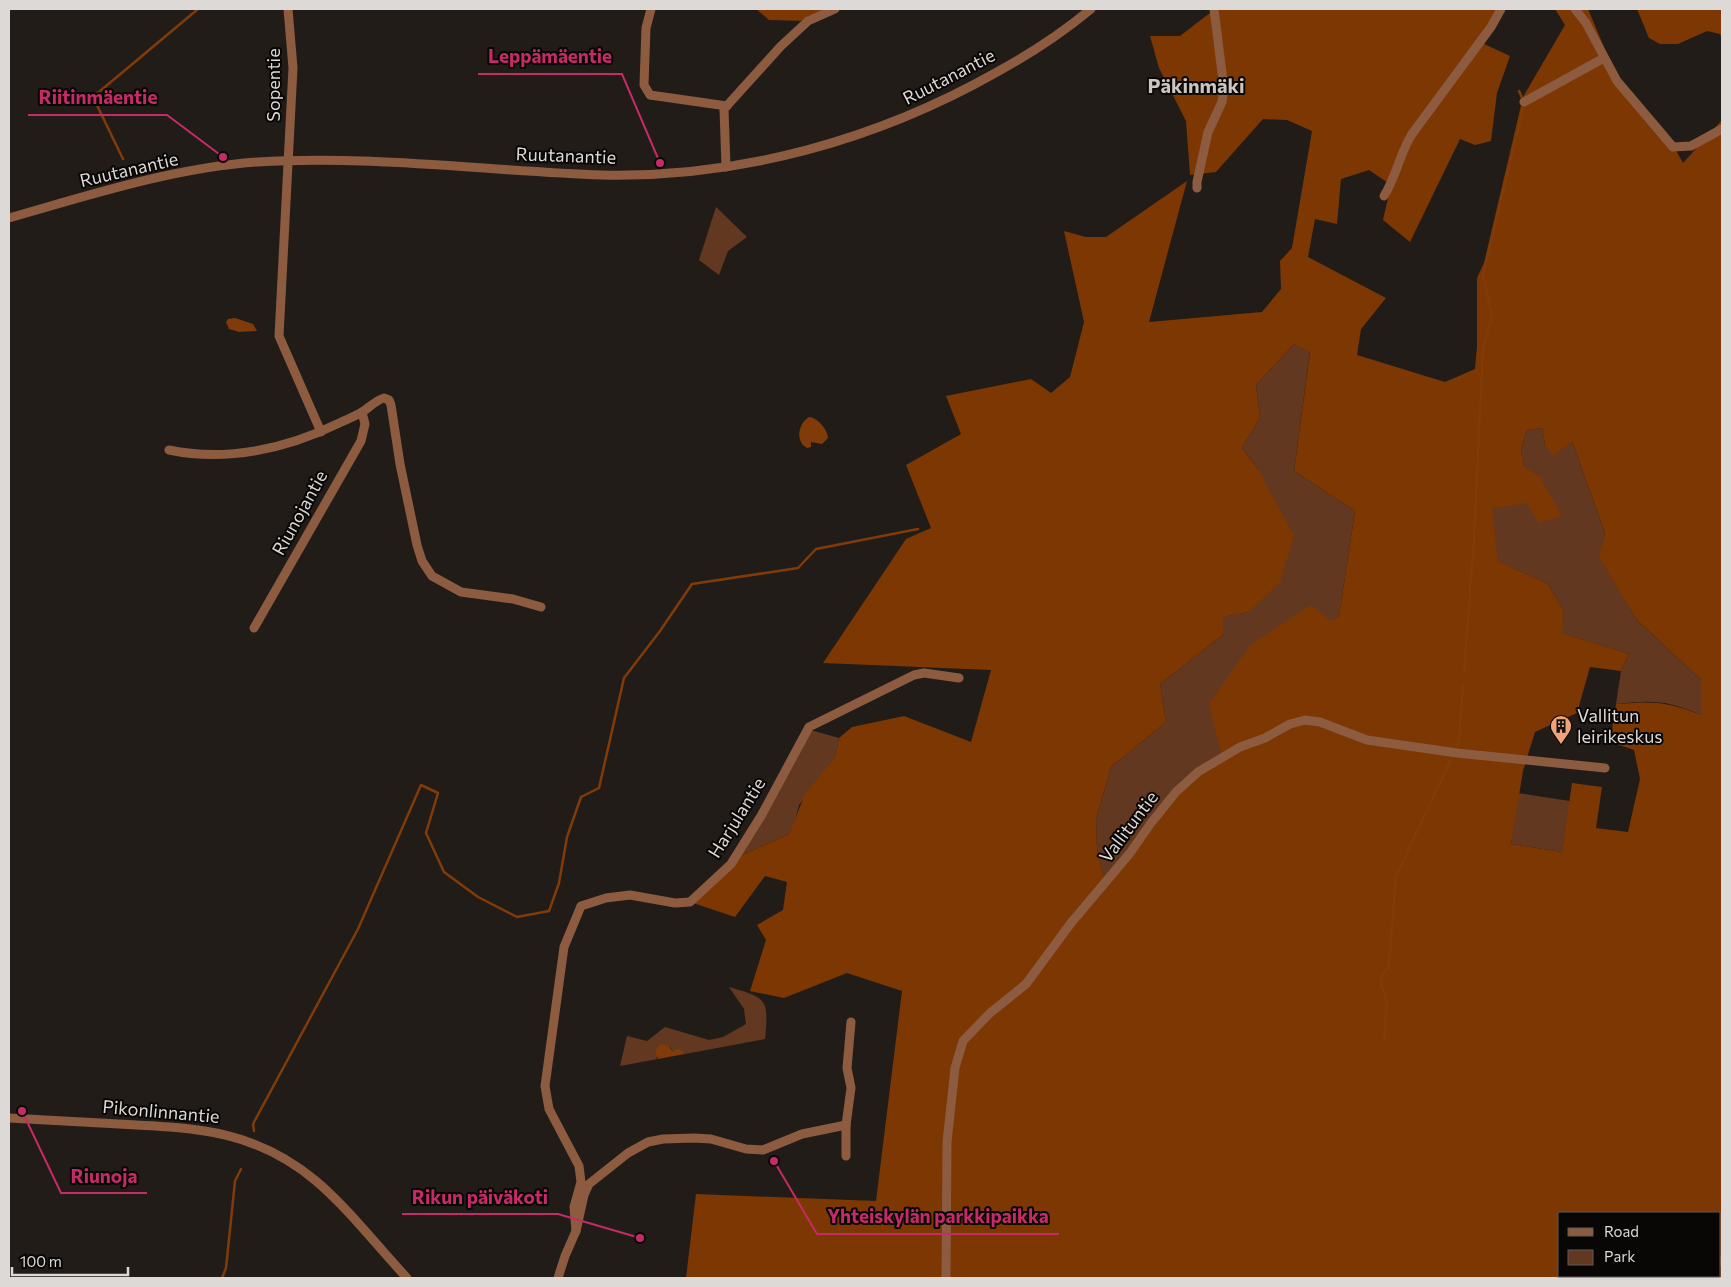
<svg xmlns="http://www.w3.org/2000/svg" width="1731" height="1287" viewBox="0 0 1731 1287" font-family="Commissioner,sans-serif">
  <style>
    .green { fill: #633820 }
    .forest { fill: #7c3703; fill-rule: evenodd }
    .water { fill: #803b09 }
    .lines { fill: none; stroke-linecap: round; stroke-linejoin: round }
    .stream { stroke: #803b09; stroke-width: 2.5 }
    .minor { stroke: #8d5b40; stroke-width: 9 }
    .labels { text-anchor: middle; stroke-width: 4; stroke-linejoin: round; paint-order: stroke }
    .street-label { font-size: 18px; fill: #ddd9d6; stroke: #090706 }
    .poi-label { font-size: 18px; fill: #ddd9d6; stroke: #090706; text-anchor: start }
    .quarter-label { font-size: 20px; font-weight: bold; fill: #cdc5c0; stroke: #090706 }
    .leader { fill: none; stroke: #c52b67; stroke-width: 2 }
    .callout-dot { fill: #c52b67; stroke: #090706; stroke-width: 2 }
    .callout-label { font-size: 19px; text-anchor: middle; font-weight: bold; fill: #c52b67; stroke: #090706; stroke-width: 4; stroke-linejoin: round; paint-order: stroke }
  </style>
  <rect width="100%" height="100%" fill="#221c18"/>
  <g class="green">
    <polygon points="716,207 747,237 728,251 719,275 699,260"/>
    <polygon points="1294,344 1310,351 1294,471 1355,511 1339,616 1331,622 1222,756 1105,885 1097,848 1096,819 1111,767 1166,722 1160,684 1224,634 1222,617 1249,612 1258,469 1242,448 1260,418 1256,385"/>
    <path d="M1542,428L1545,445L1572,441L1605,533L1600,557L1636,619L1701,680V715C1666,700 1654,700 1616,704L1621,671L1629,654L1561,633L1563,610L1548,584L1497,561L1491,509L1526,502L1539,475L1524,468L1521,450L1527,430Z"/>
    <polygon points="807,729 839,738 835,757 799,805 794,824 789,834 738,857"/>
    <polygon points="1518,793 1570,801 1562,852 1511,844"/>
    <path d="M729,987C767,998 769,999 765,1039L685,1054V1052L673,1051L670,1047L656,1058L658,1059L620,1066L627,1036L647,1041L665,1027L709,1040L723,1037L746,1024L744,1009Z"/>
  </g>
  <g class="forest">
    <polygon points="756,9 835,9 808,21 769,20"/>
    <path d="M1215,9H1501L1480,42L1510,56L1497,93L1491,141L1475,145L1460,139L1410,242L1383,220L1391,185L1369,170L1341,179L1337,224L1315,219L1308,257L1386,298L1361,329L1357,355L1445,382L1475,369L1477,346V278L1484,263L1523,97L1565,25L1555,9H1588L1615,73L1670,140L1683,163L1722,120V1278H686L696,1194L876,1201L902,991L847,973L784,998L750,991L766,940L757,925L783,910L787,882L765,876L735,917L690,902L738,857L789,834L805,794L835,757L839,738L852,727L904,716L971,742L991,670L823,663L906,539L931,528L906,465L961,434L946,396L1031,379L1051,393L1070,377L1084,322L1064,231L1086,237H1106L1187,181L1149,322L1262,312L1281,289L1280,261L1292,248L1312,131L1287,120L1263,119L1216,172L1190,175L1186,121L1159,68L1150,36H1180ZM1294,344L1310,352L1294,471L1355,511L1339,616L1331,621L1311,605L1250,645L1209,704L1222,756L1176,792L1105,884L1097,848L1096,819L1111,767L1166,722L1160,684L1224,634L1223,617L1249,612L1280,582L1294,536L1258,469L1242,448L1260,418L1256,385ZM1542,428L1545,445L1553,456L1572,441L1605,533L1599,557L1636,619L1701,680V715C1667,701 1652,701 1616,704L1610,742L1634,750L1640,779L1628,832L1596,828L1602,787L1572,783L1562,852L1511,844L1523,771L1535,732L1577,713L1590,667L1621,671L1629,654L1562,633L1563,610L1548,584L1498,561L1492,509L1526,503L1539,523L1562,516L1539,475L1524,467L1521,450L1527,430ZM1560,1213H1720V1276H1560Z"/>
    <polygon points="1637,9 1722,9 1722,39 1720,34 1707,31 1678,44 1660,44 1649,38"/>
  </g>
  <g class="water">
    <polygon points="235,318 253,324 257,331 239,332 229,329 226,322 228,319"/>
    <path d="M809,417C817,417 828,430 828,438L822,444L811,442V447L807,448C795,441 798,424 809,417Z"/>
    <polygon points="661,1044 668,1046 673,1051 677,1049 684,1051 685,1054 658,1059 655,1050"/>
  </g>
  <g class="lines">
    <g class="stream">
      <polyline points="1519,91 1523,100"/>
      <polyline points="123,159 93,97 198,9"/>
      <polyline points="1464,674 1474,538 1483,349 1492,316 1483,275 1524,105"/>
      <polyline points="1455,750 1459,741 1463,685"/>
      <polyline points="1384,1042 1387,1003 1380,980 1389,965 1396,876 1453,755"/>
      <polyline points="254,1131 253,1124 358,929 421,785 438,793 426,833 444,872 478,897 517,917 549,911 559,883 567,837 581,797 599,788 624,678 660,631 692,584 798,568 816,549 918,529"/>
      <polyline points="222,1278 226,1268 235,1181 241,1169"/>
    </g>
    <g class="minor">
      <polyline points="288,9 293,68 279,336 321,432"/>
      <polyline points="651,9 646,28 644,85 650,95 727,106"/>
      <polyline points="1575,9 1586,23 1617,81 1673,147 1691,146 1722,129"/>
      <polyline points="1524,102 1604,58"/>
      <polyline points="726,167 724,109 781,46 808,21 835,9"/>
      <polyline points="1197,188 1197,182 1208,132 1222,102 1224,89 1214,9"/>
      <path d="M1384,196C1397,175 1399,155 1412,134L1491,27L1501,9"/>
      <path d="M9,218C90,195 173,168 257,162C372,155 487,171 602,175C740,178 877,140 997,72C1030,54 1062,33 1091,9"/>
      <path d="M169,450C226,462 286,449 337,424C345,420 354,417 362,412C369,408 376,400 384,398L389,400L391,405L400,464L417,545L422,561L432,576L461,592L513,599L541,607"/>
      <polyline points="254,628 361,441 365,424 362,412"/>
      <path d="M9,1118C46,1120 82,1122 119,1124C195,1128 254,1129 316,1181C349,1209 377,1246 407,1278"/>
      <polyline points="846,1156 846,1125 851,1088 847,1068 851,1022"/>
      <polyline points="576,1231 574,1207 581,1182 579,1166 549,1109 545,1086 564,947 581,906 606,898 630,895 675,903 690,902 731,864 761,816 809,727 914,675 924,673 959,678"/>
      <polyline points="1720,1262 1722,1260"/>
      <polyline points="558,1278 565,1256 576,1231 584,1195 589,1184 628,1153 648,1142 663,1139 694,1138 711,1139 746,1149 763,1150 802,1134 846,1125"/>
      <polyline points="946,1278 947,1142 955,1068 963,1041 990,1013 1026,984 1071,923 1130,853 1151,823 1176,792 1198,772 1240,747 1265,738 1290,724 1305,720 1320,722 1367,740 1457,753 1605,768"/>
      <polyline points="1705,1278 1707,1276"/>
    </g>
  </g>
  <defs>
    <g id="building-pin" transform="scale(1.125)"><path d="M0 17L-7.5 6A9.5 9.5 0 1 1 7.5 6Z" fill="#f0a278" stroke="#090706"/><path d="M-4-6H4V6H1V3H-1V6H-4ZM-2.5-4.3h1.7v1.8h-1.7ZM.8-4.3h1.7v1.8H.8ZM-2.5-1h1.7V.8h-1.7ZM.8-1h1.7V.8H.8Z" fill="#111"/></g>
  </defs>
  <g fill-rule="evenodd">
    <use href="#building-pin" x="1561" y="726"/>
  </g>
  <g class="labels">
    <g class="street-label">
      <text transform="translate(949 77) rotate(-27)" y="6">Ruutanantie</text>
      <text transform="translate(274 85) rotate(-90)" y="6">Sopentie</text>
      <text transform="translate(566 156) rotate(2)" y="6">Ruutanantie</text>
      <text transform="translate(129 170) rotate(-13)" y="6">Ruutanantie</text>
      <text transform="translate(300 513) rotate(-61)" y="6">Riunojantie</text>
      <text transform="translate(737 818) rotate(-58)" y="6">Harjulantie</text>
      <text transform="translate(1129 827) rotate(-53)" y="6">Vallituntie</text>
      <text transform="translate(161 1112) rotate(5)" y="6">Pikonlinnantie</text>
    </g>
    <g class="poi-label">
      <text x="1577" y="722">Vallitun<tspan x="1577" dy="21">leirikeskus</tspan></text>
    </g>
    <g class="quarter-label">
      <text x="1196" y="93">Päkinmäki</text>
    </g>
  </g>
  <path class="leader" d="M660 163L622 74H478M223 157L167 115H28M22 1111L61 1193H147M640 1238L558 1214H402M774 1161L817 1234H1059"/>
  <g class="callout-dot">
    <circle cx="660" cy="163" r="5"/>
    <circle cx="223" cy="157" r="5"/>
    <circle cx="22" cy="1111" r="5"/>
    <circle cx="640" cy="1238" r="5"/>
    <circle cx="774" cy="1161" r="5"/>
  </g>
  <g class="callout-label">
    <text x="550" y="63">Leppämäentie</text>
    <text x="98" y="104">Riitinmäentie</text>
    <text x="104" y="1183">Riunoja</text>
    <text x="480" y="1204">Rikun päiväkoti</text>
    <text x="938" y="1223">Yhteiskylän parkkipaikka</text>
  </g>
  <rect width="1731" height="1287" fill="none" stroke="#ddd9d6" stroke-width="20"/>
  <rect x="1558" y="1212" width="162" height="65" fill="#090706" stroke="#5e5b59"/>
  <rect x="1568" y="1228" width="25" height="8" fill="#8d5b40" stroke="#5e5b59"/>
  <text x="1604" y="1237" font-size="15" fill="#ddd9d6">Road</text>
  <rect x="1568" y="1250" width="25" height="15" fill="#633820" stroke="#5e5b59"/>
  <text x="1604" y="1262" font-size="15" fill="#ddd9d6">Park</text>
  <path d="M12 1267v8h116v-8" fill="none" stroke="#ddd9d6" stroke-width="2.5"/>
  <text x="20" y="1267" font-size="15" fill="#ddd9d6" stroke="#090706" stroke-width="4" paint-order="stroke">100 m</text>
</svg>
